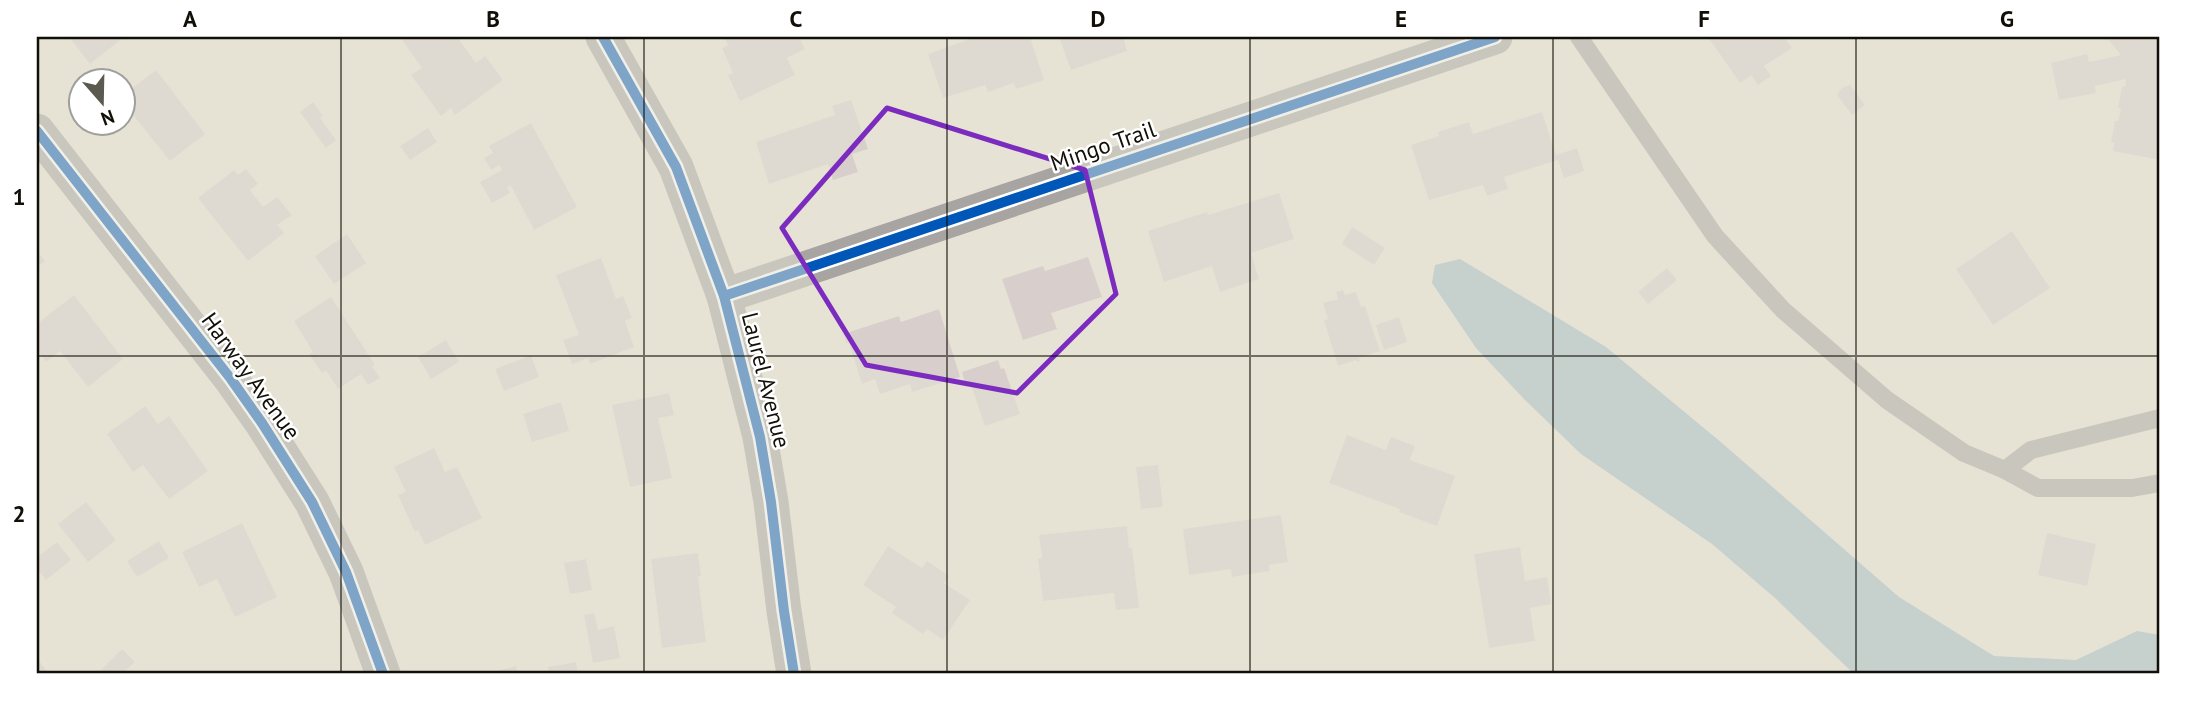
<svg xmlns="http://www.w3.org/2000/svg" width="2197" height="711" viewBox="0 0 2197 711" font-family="'PT Sans',sans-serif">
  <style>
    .water { fill: #a1b8c4 }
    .building { fill: #d8cfcd }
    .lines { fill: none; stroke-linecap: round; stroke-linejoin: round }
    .service { stroke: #a7a4a1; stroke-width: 18 }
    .minor { stroke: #a7a4a1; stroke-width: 35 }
    .cycleway-casing { stroke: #fff; stroke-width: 15 }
    .cycleway { stroke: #0057b8; stroke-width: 10 }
    .marked { fill: none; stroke: #7b2cbf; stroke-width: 5; stroke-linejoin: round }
    .grid { fill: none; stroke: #110f08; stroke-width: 2; stroke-opacity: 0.55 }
    .labels { text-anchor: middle; stroke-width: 5; stroke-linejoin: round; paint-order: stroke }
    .street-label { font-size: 23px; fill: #110f08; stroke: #fff }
    .neatline { fill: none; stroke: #110f08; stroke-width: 2.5 }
    .grid-label { font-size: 23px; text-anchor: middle; font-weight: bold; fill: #110f08 }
  </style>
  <rect width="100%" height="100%" fill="#e6e3d6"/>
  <polygon class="water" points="1460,259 1606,347 1722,443 1899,597 1994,656 2076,660 2137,631 2160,635 2160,674 1854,674 1775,598 1712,544 1581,454 1525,400 1476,348 1432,283 1435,265"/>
  <g class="building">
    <polygon points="69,37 124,37 90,64"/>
    <polygon points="400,37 457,37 476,63 485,56 503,80 455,115 451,108 441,116 411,75 422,68"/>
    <polygon points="724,37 799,37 805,49 787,58 795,75 740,101 728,75 733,73 722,48 728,45"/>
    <polygon points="975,37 1030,37 1044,80 1016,89 1014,83 988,92 985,85 943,98 928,54"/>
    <polygon points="1059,37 1131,37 1124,40 1127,51 1071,70"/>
    <polygon points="1708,37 1784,37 1792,48 1764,66 1771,76 1758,85 1751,75 1740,83"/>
    <polygon points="2103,37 2160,37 2160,160 2113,151 2114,143 2111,142 2115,121 2118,121 2121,109 2118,108 2122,86 2125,87 2126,79 2095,86 2096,93 2059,100 2051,63 2087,54 2089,62 2121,55 2108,39 2106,41"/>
    <polygon points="156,70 205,134 170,161 122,101 122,96"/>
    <polygon points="1850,85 1865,105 1852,115 1837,95 1842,88"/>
    <polygon points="851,100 868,149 852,154 858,172 833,180 828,164 769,184 756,142 835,115 832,106"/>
    <polygon points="313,102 323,116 320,118 336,140 326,148 300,112"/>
    <polygon points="1542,112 1556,155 1577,148 1584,171 1564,178 1558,160 1504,177 1508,189 1487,196 1483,185 1429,200 1411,145 1439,136 1438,132 1469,122 1473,134"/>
    <polygon points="531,123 577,207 534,230 511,186 507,187 510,193 492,203 480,182 502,170 499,165 491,170 484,158 493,153 489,146"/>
    <polygon points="428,128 437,142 410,160 400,146"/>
    <polygon points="246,169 258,184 250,190 263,207 277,197 292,215 277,225 284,233 248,261 198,198 234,170 238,175"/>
    <polygon points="1279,193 1294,239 1251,253 1259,279 1220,292 1212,266 1164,282 1148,231 1207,212 1208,215"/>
    <polygon points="1352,227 1385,248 1374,265 1342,244"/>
    <polygon points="2012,231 2050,288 1993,325 1956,269"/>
    <polygon points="347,234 366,263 334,284 315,256"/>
    <polygon points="37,251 45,261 37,267"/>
    <polygon points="1088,257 1102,297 1051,313 1057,329 1023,340 1002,279 1043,266 1045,271"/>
    <polygon points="601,258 616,299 623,296 632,318 625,321 634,347 590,364 588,358 572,364 563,340 579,335 556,275"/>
    <polygon points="1667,268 1677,280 1648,304 1638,292"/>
    <polygon points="1343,290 1345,295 1356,292 1361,307 1365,306 1380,351 1359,358 1360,361 1357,362 1356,360 1338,366 1324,320 1328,319 1323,303 1338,299 1336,292"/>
    <polygon points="74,295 123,359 88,387 60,351 46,362 37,350 37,324"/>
    <polygon points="331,297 375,365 372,366 380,378 368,385 361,374 338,389 326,370 322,373 309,354 313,352 294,321"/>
    <polygon points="939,309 960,377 912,392 910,384 880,394 875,379 862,384 849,343 846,343 843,334 899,316 901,322"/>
    <polygon points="1399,317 1407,342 1384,350 1376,325"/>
    <polygon points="446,340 459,362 431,379 418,357"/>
    <polygon points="531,355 539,377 504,391 495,369"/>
    <polygon points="998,360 1001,369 1004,368 1020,414 985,426 970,382 965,383 962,372"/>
    <polygon points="669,393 674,415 658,418 672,478 630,487 612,405"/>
    <polygon points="561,402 569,431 532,442 523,414"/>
    <polygon points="145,406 158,424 169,416 208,471 169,499 143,465 133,472 107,434"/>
    <polygon points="1347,435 1386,450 1391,437 1415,446 1410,460 1455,476 1437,526 1399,512 1400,509 1329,483"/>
    <polygon points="434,448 445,472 457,467 482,518 425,545 418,530 415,532 398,495 406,492 394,467"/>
    <polygon points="1158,465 1163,507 1141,509 1136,467"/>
    <polygon points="86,502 116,540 88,562 58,524"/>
    <polygon points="1281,515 1288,562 1269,565 1270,571 1232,577 1231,569 1189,575 1183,529"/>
    <polygon points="242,523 277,597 235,617 217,579 199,587 182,552"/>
    <polygon points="1127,526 1129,548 1132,548 1139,608 1116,610 1114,593 1043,601 1038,559 1042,558 1039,535"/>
    <polygon points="2047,533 2096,544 2087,586 2038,575"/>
    <polygon points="159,541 169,558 137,577 127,561"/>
    <polygon points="57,542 71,560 46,580 37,569 37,557"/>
    <polygon points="888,546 922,568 927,561 949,576 944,583 970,600 943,640 927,629 923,634 892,613 896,607 863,585"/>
    <polygon points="1520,547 1525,581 1547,577 1551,604 1530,608 1535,641 1489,648 1474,554"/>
    <polygon points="698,553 701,576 698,576 706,642 662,648 651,559"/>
    <polygon points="586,559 592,590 570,594 564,563"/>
    <polygon points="594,613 598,630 614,626 620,658 593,663 584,615"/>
    <polygon points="122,649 135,662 122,674 103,674 100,671"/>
    <polygon points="37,658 49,674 37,674"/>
    <polygon points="576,662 578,674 549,674 548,667"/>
    <polygon points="516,666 518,674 490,674 490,673"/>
  </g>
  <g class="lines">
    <g class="service">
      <polyline points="1579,37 1715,236 1783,310 1887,400 1964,453 2005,470 2038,488 2132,488 2160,483"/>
      <polyline points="2005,470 2031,450 2160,418"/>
    </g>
    <g class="minor">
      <polyline points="603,37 676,167 724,296 760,437 771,502 784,611 794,674"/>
      <polyline points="37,131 231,379 262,423 312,502 346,572 383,674"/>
      <polyline points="724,296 1495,37"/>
    </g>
    <g class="cycleway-casing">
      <g id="cycleway">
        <polyline points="603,37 676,167 724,296 760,437 771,502 784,611 794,674"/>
        <polyline points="37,131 231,379 262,423 312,502 346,572 383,674"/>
        <polyline points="724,296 1495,37"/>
      </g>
    </g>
    <use href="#cycleway" class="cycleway"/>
  </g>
  <path d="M0 0H2197V711H0ZM887,108L1085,170L1116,294L1017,393L866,365L782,228Z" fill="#e6e3d6" fill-opacity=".55" fill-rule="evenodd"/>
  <path class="marked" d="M887,108L1085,170L1116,294L1017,393L866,365L782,228Z"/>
  <path class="grid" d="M341,37V674M644,37V674M947,37V674M1250,37V674M1553,37V674M1856,37V674M37,356H2160"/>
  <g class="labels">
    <g class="street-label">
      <text transform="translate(1103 146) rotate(-19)" y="8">Mingo Trail</text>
      <text transform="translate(251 376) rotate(54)" y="8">Harway Avenue</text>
      <text transform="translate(766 380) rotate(76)" y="8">Laurel Avenue</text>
    </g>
  </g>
  <rect width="2197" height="711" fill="none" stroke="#ffffff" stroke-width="77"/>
  <g transform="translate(102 102) rotate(160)"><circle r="33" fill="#ffffff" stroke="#a09f9c" stroke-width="2"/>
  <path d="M0-5L12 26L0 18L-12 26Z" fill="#5c5950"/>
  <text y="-10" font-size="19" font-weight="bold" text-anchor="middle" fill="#110f08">N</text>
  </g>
  <rect x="38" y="38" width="2120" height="634" class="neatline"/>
  <g class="grid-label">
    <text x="190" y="27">A</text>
    <text x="493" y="27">B</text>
    <text x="796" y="27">C</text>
    <text x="1098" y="27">D</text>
    <text x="1401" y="27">E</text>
    <text x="1704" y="27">F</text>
    <text x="2007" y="27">G</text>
    <text x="19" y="205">1</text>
    <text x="19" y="522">2</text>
  </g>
</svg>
